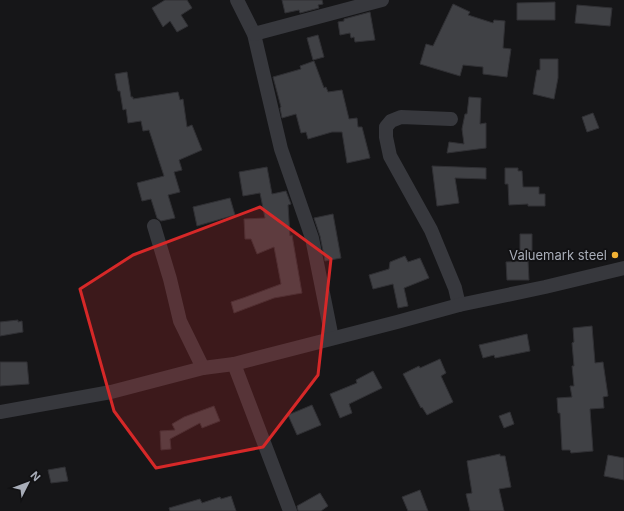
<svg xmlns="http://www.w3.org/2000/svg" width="624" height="511" viewBox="0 0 624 511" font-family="Inter,sans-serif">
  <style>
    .building { fill: #404145; stroke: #303034 }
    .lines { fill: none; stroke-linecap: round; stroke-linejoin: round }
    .minor { stroke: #37383d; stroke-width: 14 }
    .marked { fill: #d62828; fill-opacity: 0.2; stroke: #d62828; stroke-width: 3; stroke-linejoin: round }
    .poi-dot { fill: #f2b134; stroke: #111113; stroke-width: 1.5 }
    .labels { text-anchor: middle; stroke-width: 3.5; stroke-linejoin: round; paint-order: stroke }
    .poi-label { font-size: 13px; fill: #a8adb8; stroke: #111113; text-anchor: end }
  </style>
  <rect width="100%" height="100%" fill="#161618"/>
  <g class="building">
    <polygon points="165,0 187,0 192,8 181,15 188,26 177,32 170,21 163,27 152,8"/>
    <polygon points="282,0 322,0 323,4 318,5 319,8 300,13 299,10 285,13"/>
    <polygon points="555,2 555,20 517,20 517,3"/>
    <polygon points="453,4 470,12 468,15 493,23 494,20 505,21 503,48 511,49 507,77 483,74 483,67 463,65 460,76 420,64 426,44 433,46"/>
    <polygon points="577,5 612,8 610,26 575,23"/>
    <polygon points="370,12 375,40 355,42 354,37 351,38 350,33 340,35 338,22 344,21 344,19"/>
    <polygon points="318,35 324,57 313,60 307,38"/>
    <polygon points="540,59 558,59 558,78 554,99 533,94 537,70 540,70"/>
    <polygon points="314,61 324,88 326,87 328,92 342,90 349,119 357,118 358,127 362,127 370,158 347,163 342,132 332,132 308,139 306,132 301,133 296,114 282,118 280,108 281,107 273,77 301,69 300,66"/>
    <polygon points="127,72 131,97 133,97 133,99 178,92 180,100 183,99 187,127 192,125 202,150 179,160 182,170 174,172 180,192 168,195 175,218 161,221 157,218 151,199 142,201 137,183 164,176 149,130 143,131 141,121 128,123 126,109 123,110 120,91 118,91 115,74"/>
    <polygon points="469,97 481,98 480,124 486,123 486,148 447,153 449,142 464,144 462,129 465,114 467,114"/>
    <polygon points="593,113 599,128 587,132 582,117"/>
    <polygon points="432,166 486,168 486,179 455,178 459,203 437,206"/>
    <polygon points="267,167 272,194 286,191 289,199 291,204 288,205 290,236 292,235 302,293 274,298 234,313 231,302 243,298 281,284 274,247 257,254 251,239 245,239 244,219 265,218 260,193 243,196 239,172"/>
    <polygon points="505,168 518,168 518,171 522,171 523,187 539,187 539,194 545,194 545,206 528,206 528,204 509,205 508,184 505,184"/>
    <polygon points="230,198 235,215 197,226 193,207"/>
    <polygon points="333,214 341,258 325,261 320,236 314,218"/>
    <polygon points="520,234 532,234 532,258 520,257"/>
    <polygon points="405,256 408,262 420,258 429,278 404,288 408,306 398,308 393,284 373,289 369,275 389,269 390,262"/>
    <polygon points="528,261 529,280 507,280 506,262"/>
    <polygon points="18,320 18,322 22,321 23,332 0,336 0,322"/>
    <polygon points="592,326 595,363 603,362 608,396 603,397 604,408 590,409 593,451 571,453 570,450 562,450 560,413 558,413 557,398 572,397 570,386 574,386 572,366 574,366 572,343 574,342 573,328"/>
    <polygon points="527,334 530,351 495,358 494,355 483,358 479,345"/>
    <polygon points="440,359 446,373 441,376 453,402 427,415 422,407 421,408 403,374 419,366 420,368"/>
    <polygon points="0,362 27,362 29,384 0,386"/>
    <polygon points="373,371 382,388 349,404 352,413 340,418 330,394 357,383 356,380"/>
    <polygon points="312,405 321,425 297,435 288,415"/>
    <polygon points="214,406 220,421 202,428 200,423 170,439 171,449 161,450 160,431 175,430 172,424 184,417"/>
    <polygon points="510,412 514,424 504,428 499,416"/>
    <polygon points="500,454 500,456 505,456 511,487 499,489 504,511 470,511 466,494 472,493 467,461"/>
    <polygon points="608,455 624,458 624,480 604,476"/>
    <polygon points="65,467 68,481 51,483 48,470"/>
    <polygon points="420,490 428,511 408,511 402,497"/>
    <polygon points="320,493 328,506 321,511 298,511 297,506"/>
    <polygon points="231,496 236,511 170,511 169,508 200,499 202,503 220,497 221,499"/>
  </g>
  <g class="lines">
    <g class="minor">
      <polyline points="237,0 254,34 281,149 312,238 332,338"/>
      <polyline points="254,34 382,0"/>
      <polyline points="451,119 401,117 391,121 386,127 386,137 390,156 431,230 455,288 459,305"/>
      <polyline points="154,226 170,279 180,321 203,368"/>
      <polyline points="234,364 290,511"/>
      <polyline points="0,412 111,392 203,368 234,364 397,322 459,305 545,287 624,268"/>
    </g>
  </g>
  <path class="marked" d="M260,207L331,259L318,375L263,447L156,468L114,411L80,289L133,255Z"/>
  <circle class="poi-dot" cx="615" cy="255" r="4"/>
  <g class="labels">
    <g class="poi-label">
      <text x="607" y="260">Valuemark steel</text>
    </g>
  </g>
  <g transform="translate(28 483) rotate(48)" stroke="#111113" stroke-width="3" paint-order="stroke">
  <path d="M0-3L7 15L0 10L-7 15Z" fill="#a8adb8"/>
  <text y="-6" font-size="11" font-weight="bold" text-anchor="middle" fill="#a8adb8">N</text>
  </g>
</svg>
